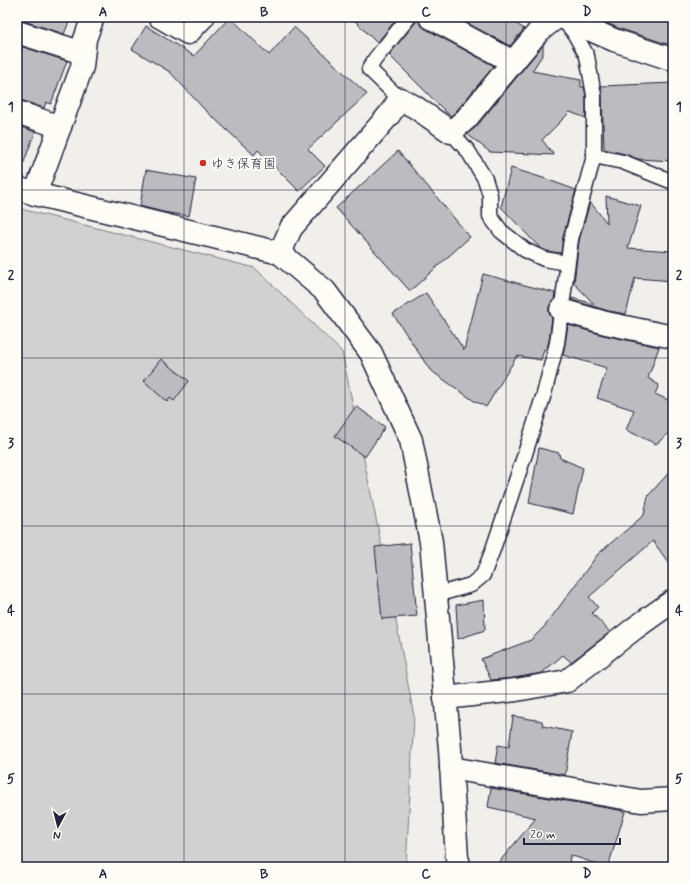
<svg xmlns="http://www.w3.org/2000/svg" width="690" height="884" viewBox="0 0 690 884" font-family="Mynerve,'Klee One',sans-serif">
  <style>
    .green { fill: #d2d1d1; stroke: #7a7a86 }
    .building { fill: #bcbcc0; stroke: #22223b }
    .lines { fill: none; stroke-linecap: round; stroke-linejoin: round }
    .service-casing { stroke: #22223b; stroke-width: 17 }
    .minor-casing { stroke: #22223b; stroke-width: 25 }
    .service { stroke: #fdfcf7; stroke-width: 14 }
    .minor { stroke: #fdfcf7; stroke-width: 22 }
    .grid { fill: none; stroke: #22223b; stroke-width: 1; stroke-opacity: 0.55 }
    .poi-dot { fill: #c8321e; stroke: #fdfcf7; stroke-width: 1.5 }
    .labels { text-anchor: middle; stroke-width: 4; stroke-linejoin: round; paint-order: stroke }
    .poi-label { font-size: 13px; fill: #22223b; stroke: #fdfcf7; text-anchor: start }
    .neatline { fill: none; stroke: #22223b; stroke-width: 1.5 }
    .grid-label { font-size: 13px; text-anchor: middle; font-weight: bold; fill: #22223b }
  </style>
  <rect width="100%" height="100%" fill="#f0efec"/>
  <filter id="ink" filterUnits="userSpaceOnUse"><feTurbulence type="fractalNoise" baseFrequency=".025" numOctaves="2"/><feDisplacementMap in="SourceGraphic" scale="8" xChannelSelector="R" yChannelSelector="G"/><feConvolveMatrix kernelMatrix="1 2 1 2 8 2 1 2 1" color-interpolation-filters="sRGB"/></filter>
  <g filter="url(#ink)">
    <polygon class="green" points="17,208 255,268 342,352 383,553 414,716 406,867 17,867"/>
    <g class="building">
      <polygon points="17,17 71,17 64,34 21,20 17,20"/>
      <polygon points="230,17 269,55 294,27 367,94 308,149 325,166 299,191 258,150 254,155 203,108 170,72 132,49 146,26 194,56"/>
      <polygon points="351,17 398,17 377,43"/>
      <polygon points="417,17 420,24 424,28 494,66 457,110 451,116 446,112 389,55 416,22"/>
      <polygon points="456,17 507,17 524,29 510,46"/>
      <polygon points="592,17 673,17 673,46 618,28"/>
      <polygon points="17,45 67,61 51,104 46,102 44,108 21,100 17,100"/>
      <polygon points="543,45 543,54 532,71 581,80 581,87 584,87 586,96 586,118 570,112 542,140 554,155 490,152 467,134 476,127"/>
      <polygon points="673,83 673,161 638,159 625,154 604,149 602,95 601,86"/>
      <polygon points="17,125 35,132 20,173 17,173"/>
      <polygon points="398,151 470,237 410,291 336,208"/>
      <polygon points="511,168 543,178 576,190 563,237 561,253 547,251 540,248 501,207"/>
      <polygon points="146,170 196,179 189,216 163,212 140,206"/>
      <polygon points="606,196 641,206 628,248 673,251 673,281 635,278 626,314 609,311 571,300 572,298 594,304 574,283 579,241 590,202 607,223"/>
      <polygon points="483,274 555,293 554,300 552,301 549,307 549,313 552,318 549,341 546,350 544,349 541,360 517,356 486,407 477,402 477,403 430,370 393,314 426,293 464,350"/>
      <polygon points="568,325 603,335 659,347 648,378 659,385 655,394 673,402 673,430 656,444 626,430 634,410 597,398 607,368 563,355 565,344"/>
      <polygon points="161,359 189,381 174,401 170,398 167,402 144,381"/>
      <polygon points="356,406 385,427 365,457 335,436"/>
      <polygon points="539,448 559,453 560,458 583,468 573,514 529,503"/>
      <polygon points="673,468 673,569 653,541 589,597 598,607 592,613 610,632 571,662 563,655 542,673 514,678 491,680 481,659 531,640 545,626 598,554 644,515 648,496"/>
      <polygon points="410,543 417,616 382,619 375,547"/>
      <polygon points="484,600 485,630 458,639 456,605"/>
      <polygon points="513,716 542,721 543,726 572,732 565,775 495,763 498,745 509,747"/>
      <polygon points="491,788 619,810 625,812 608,867 605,867 570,855 569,867 495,867 536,818 488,807"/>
    </g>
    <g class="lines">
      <g class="service-casing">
        <g id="service">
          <polyline points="400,99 369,69 375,59 409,17"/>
          <polyline points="451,132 468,151 485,179 490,195 490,216 501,231 525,250 544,259 567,263"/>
          <polyline points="594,156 623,162 673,182"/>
          <polyline points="436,595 471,585 483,575 492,552 524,457 544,394 557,343 571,239 594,156 594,95 587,56 573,31 564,21"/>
        </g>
      </g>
      <g class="minor-casing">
        <g id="minor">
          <polyline points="160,17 188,33 203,17"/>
          <polyline points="430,17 513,62 539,31 557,17"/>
          <polyline points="561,17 614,40 668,58 673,59"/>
          <polyline points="17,32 83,53"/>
          <polyline points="17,112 60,127"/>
          <polyline points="17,188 35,194 280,253 325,291 371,353 411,440 431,542 450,749 457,858 460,867"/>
          <polyline points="35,194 82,67 85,39 93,17"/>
          <polyline points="280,253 291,228 389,115 400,99 415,107 451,132 466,119 513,62"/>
          <polyline points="561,310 606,323 673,337"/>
          <polyline points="445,698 516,690 567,681 635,628 673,601"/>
          <polyline points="451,768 641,801 673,799"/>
        </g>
      </g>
      <use href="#service" class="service"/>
      <use href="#minor" class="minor"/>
    </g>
  </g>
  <path class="grid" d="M184,17V867M345,17V867M506,17V867M17,190H673M17,358H673M17,526H673M17,694H673"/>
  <circle class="poi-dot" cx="203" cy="163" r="4"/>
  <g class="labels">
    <g class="poi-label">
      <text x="211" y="168">ゆき保育園</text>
    </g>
  </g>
  <rect width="690" height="884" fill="none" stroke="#fdfcf7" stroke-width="44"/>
  <g transform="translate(58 826) rotate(187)" stroke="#fdfcf7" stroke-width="3" paint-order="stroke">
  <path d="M0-3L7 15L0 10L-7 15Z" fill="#22223b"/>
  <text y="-6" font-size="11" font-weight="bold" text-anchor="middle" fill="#22223b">N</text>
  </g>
  <path d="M524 838v6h96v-6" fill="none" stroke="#22223b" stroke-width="2"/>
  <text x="530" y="838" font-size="12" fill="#22223b" stroke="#fdfcf7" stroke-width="3" paint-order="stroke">20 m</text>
  <rect x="22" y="22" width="646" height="840" class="neatline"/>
  <g class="grid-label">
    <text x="103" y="16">A</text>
    <text x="264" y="16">B</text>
    <text x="426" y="16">C</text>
    <text x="587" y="16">D</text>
    <text x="11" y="111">1</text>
    <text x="679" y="111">1</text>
    <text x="11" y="279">2</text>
    <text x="679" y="279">2</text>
    <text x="11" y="447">3</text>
    <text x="679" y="447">3</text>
    <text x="11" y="615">4</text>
    <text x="679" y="615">4</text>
    <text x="11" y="783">5</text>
    <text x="679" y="783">5</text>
    <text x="103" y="878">A</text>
    <text x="264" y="878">B</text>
    <text x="426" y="878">C</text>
    <text x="587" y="878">D</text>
  </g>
</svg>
